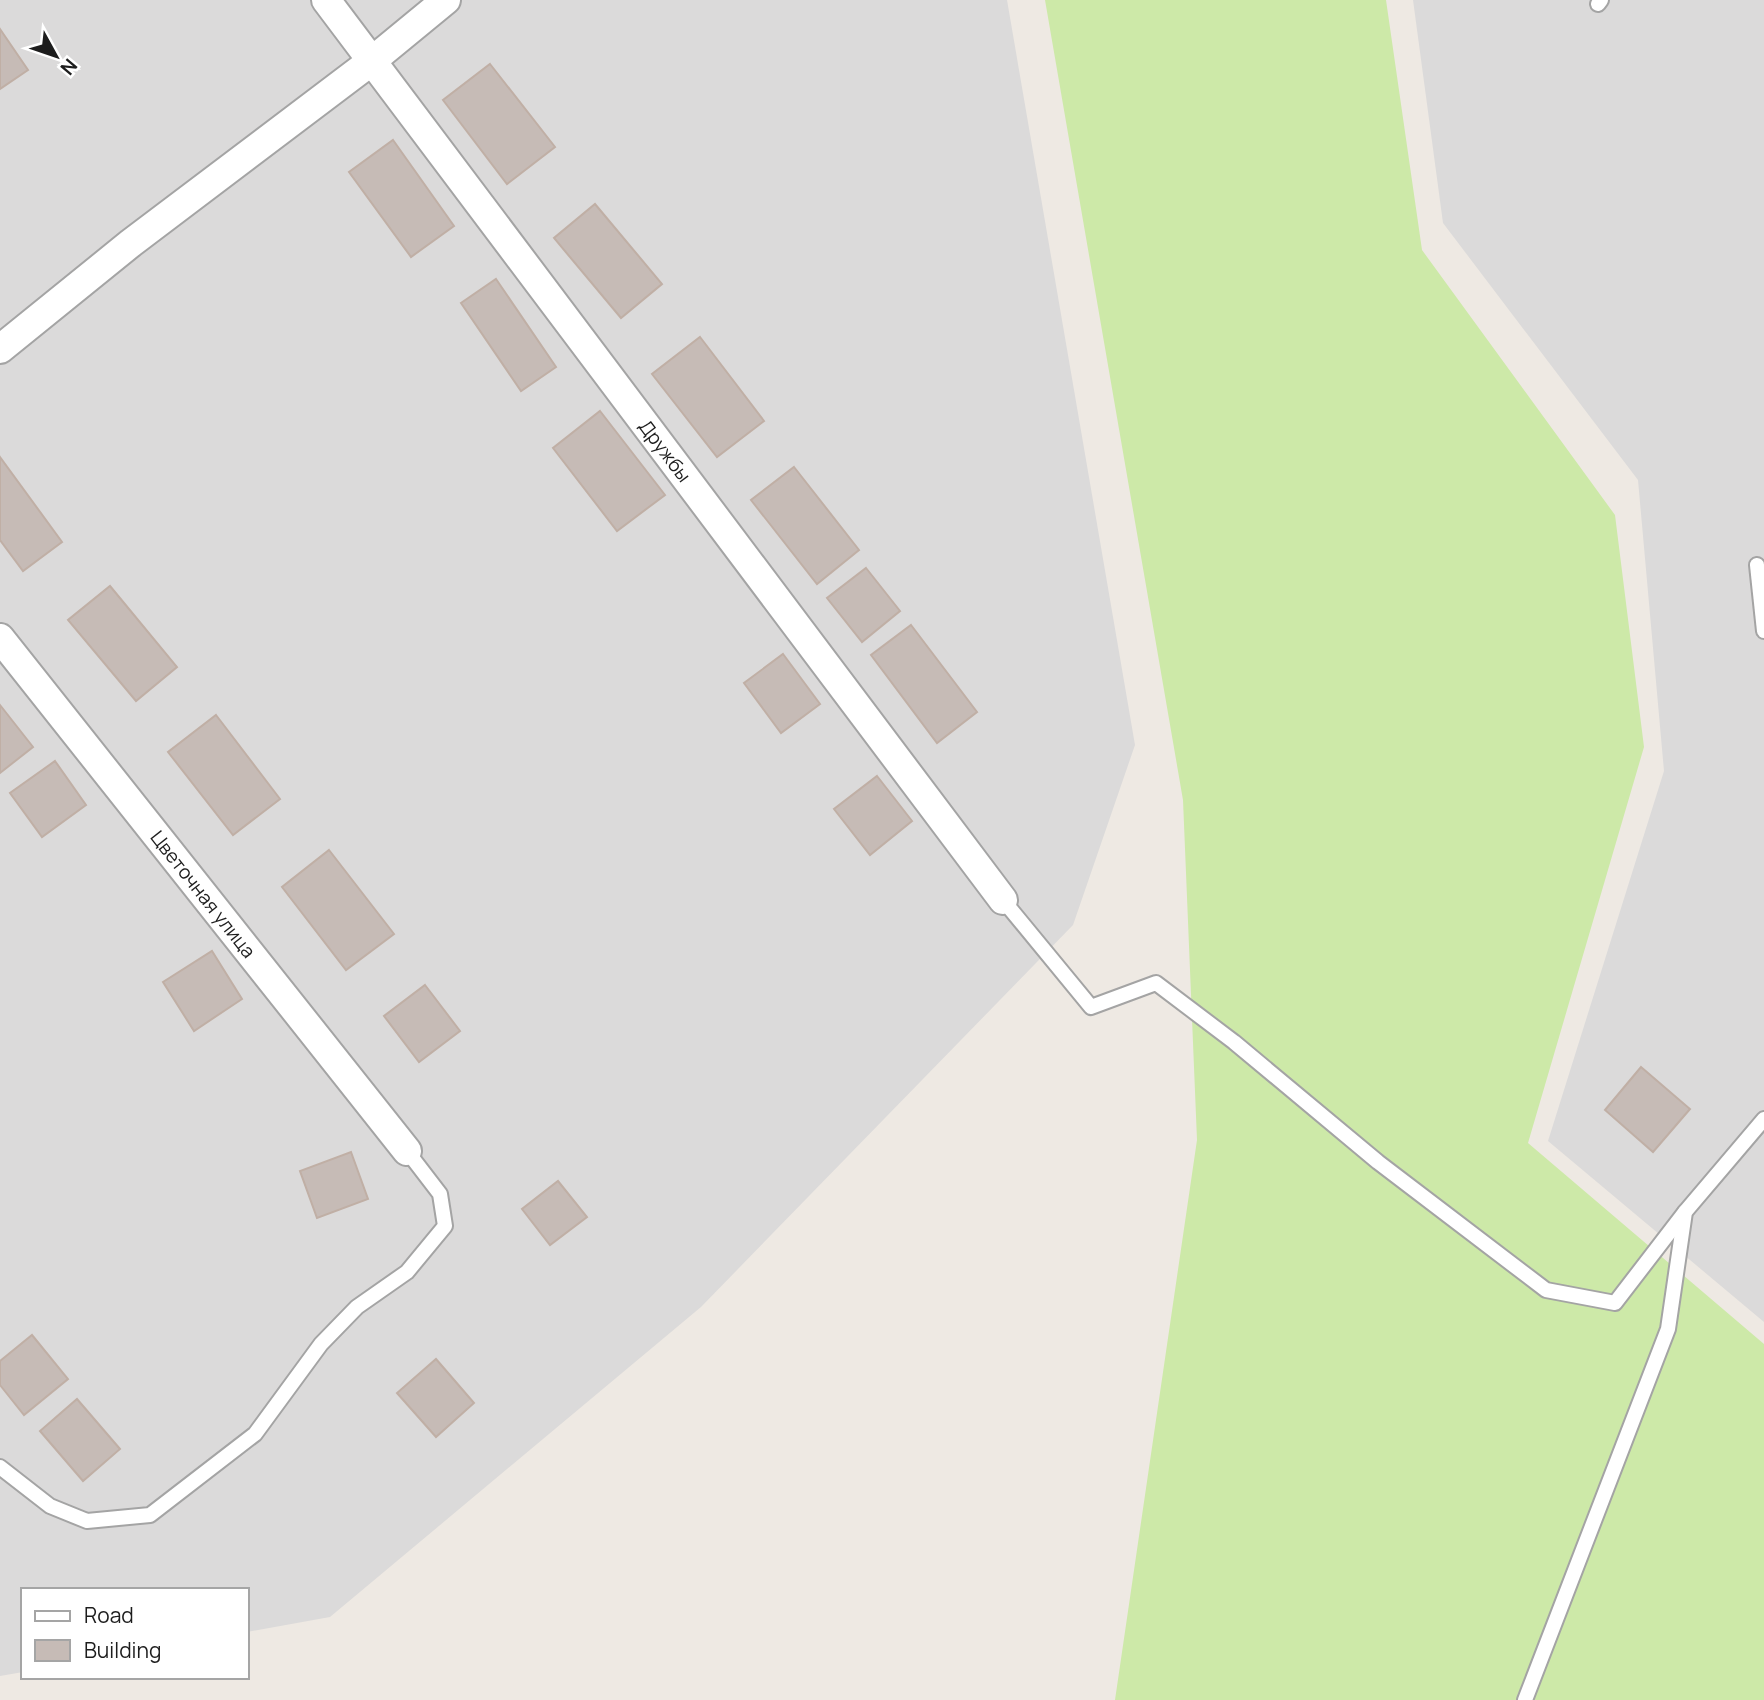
<svg xmlns="http://www.w3.org/2000/svg" width="1764" height="1700" viewBox="0 0 1764 1700" font-family="Manrope,sans-serif">
  <style>
    .residential { fill: #dbdada }
    .grass { fill: #cde9a8 }
    .building { fill: #c6bbb6; stroke: #c0afa5; stroke-width: 2 }
    .lines { fill: none; stroke-linecap: round; stroke-linejoin: round }
    .lane-casing { stroke: #a4a4a4; stroke-width: 18 }
    .street-casing { stroke: #a4a4a4; stroke-width: 32 }
    .lane { stroke: #fff; stroke-width: 14 }
    .street { stroke: #fff; stroke-width: 28 }
    .labels { text-anchor: middle; stroke-width: 6; stroke-linejoin: round; paint-order: stroke }
    .street-label { font-size: 19px; fill: #1d1d1d; stroke: #fff }
  </style>
  <rect width="100%" height="100%" fill="#eee9e3"/>
  <g class="residential">
    <polygon points="0,0 1007,0 1135,745 1073,925 701,1307 330,1617 247,1632 247,1590 23,1590 23,1672 0,1676"/>
    <polygon points="1413,0 1764,0 1764,1322 1548,1141 1664,771 1638,480 1443,223"/>
  </g>
  <polygon class="grass" points="1045,0 1386,0 1422,250 1615,515 1644,747 1528,1143 1764,1344 1764,1700 1115,1700 1197,1140 1183,800"/>
  <g class="building">
    <polygon points="0,29 28,70 0,89"/>
    <polygon points="490,64 555,147 507,184 443,100"/>
    <polygon points="393,140 454,226 411,257 349,172"/>
    <polygon points="595,204 662,284 621,318 554,238"/>
    <polygon points="496,279 556,367 521,391 461,303"/>
    <polygon points="700,337 764,421 717,457 652,374"/>
    <polygon points="600,411 665,495 617,531 553,448"/>
    <polygon points="0,457 62,542 23,571 0,540"/>
    <polygon points="794,467 859,550 817,584 751,500"/>
    <polygon points="866,568 900,611 862,642 827,598"/>
    <polygon points="110,586 177,667 136,701 68,620"/>
    <polygon points="911,625 977,712 937,743 871,655"/>
    <polygon points="783,654 820,704 781,733 744,683"/>
    <polygon points="0,705 33,747 0,773"/>
    <polygon points="216,715 280,799 233,835 168,752"/>
    <polygon points="55,761 86,805 42,837 10,793"/>
    <polygon points="877,776 912,821 870,855 834,809"/>
    <polygon points="329,850 394,934 346,970 282,887"/>
    <polygon points="212,951 242,999 194,1031 163,982"/>
    <polygon points="425,985 460,1031 419,1062 384,1016"/>
    <polygon points="1641,1067 1690,1109 1653,1152 1605,1110"/>
    <polygon points="351,1152 368,1199 317,1218 300,1171"/>
    <polygon points="558,1181 587,1217 550,1245 522,1209"/>
    <polygon points="32,1335 68,1379 24,1415 0,1385 0,1361"/>
    <polygon points="436,1359 474,1403 436,1437 397,1393"/>
    <polygon points="77,1399 120,1449 83,1481 40,1431"/>
  </g>
  <g class="lines">
    <g class="lane-casing">
      <g id="lane">
        <polyline points="1598,4 1601,0"/>
        <polyline points="1757,565 1764,631"/>
        <polyline points="1003,900 1091,1007 1156,983 1234,1042 1378,1162 1546,1290 1615,1303 1685,1212"/>
        <polyline points="0,1467 50,1506 87,1521 150,1515 255,1434 321,1344 357,1307 407,1272 445,1226 440,1194 407,1151"/>
        <polyline points="1525,1700 1668,1329 1685,1212 1764,1119"/>
      </g>
    </g>
    <g class="street-casing">
      <g id="street">
        <path id="s1" d="M326,0L1003,900"/>
        <polyline points="0,349 131,243 373,60 446,0"/>
        <path id="s2" d="M0,638L407,1151"/>
      </g>
    </g>
    <use href="#lane" class="lane"/>
    <use href="#street" class="street"/>
  </g>
  <g class="labels">
    <g class="street-label">
      <text dy="7" stroke="none"><textPath href="#s1" startOffset="564">Дружбы</textPath></text>
      <text dy="7" stroke="none"><textPath href="#s2" startOffset="327">Цветочная улица</textPath></text>
    </g>
  </g>
  <rect x="21" y="1588" width="228" height="91" fill="#ffffff" stroke="#a5a5a5" stroke-width="2"/>
  <rect x="35" y="1611" width="35" height="10" fill="#ffffff" stroke="#a5a5a5" stroke-width="2"/>
  <text x="84" y="1623" font-size="21" fill="#1d1d1d">Road</text>
  <rect x="35" y="1640" width="35" height="21" fill="#c6bbb6" stroke="#a5a5a5" stroke-width="2"/>
  <text x="84" y="1658" font-size="21" fill="#1d1d1d">Building</text>
  <g transform="translate(56 56) rotate(130)" stroke="#ffffff" stroke-width="5" paint-order="stroke">
  <path d="M0-5L12 26L0 18L-12 26Z" fill="#1d1d1d"/>
  <text y="-10" font-size="19" font-weight="bold" text-anchor="middle" fill="#1d1d1d">N</text>
  </g>
</svg>
